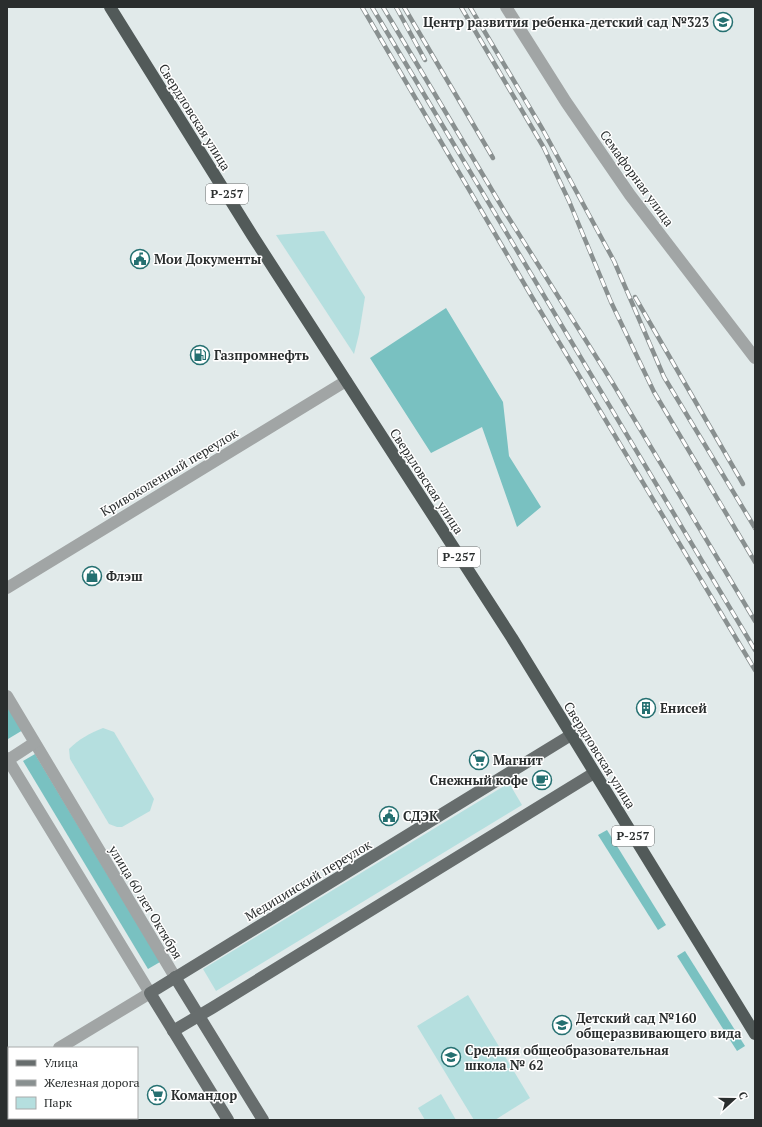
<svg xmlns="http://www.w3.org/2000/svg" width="762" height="1127" viewBox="0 0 762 1127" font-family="'PT Serif',serif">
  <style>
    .green { fill: #b5dfdf }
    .forest { fill: #79c1c1 }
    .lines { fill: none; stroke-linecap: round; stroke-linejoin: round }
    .minor { stroke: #a1a5a5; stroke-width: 12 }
    .major { stroke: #676d6d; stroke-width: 12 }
    .highway { stroke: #525a59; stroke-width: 12 }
    .rail-casing { stroke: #899090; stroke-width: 4.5 }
    .rail { stroke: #fff; stroke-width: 3; stroke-dasharray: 9; stroke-linecap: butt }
    .labels { text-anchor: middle; stroke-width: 3; stroke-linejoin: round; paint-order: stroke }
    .shield { fill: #fff; stroke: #6a6d6d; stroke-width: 1 }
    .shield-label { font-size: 12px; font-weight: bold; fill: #2a2e2e }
    .poi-label { font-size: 13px; font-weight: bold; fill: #2a2e2e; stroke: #fff; text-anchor: start }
    .street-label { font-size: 13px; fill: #2a2e2e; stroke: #fff }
  </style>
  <rect width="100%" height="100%" fill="#e1eaea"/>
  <g class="green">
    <polygon points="324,231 365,297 359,334 354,354 276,235"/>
    <path d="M103,728L114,732L154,799L150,811L122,827H117L109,824L70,759L69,749C79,739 90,733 103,728Z"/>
    <polygon points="509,783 522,805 216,991 203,969"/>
    <polygon points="468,995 530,1098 495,1120 474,1120 417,1026"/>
    <polygon points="441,1094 456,1120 425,1120 418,1108"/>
  </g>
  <g class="forest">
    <polygon points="446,308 503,402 509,456 541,507 517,527 482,427 431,453 370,358"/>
    <polygon points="7,705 23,730 8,739 7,738"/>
    <polygon points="35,754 160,962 148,969 23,761"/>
    <polygon points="607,830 666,925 658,930 598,835"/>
    <polygon points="685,951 745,1046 737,1051 677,956"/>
  </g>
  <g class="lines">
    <g class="minor">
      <polyline points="506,7 566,102 630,195 755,358"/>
      <polyline points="7,588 346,381"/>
      <polyline points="7,696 175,977"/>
      <polyline points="7,758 150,993 59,1048"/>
      <polyline points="8,760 34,743"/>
      <polyline points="7,1079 9,1078"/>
    </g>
    <g class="major">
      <polyline points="175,977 263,1120"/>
      <polyline points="173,1031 212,1008 594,773"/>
      <polyline points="228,1120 150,993 571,735"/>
    </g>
    <polyline class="highway" points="110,7 252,235 512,638 755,1034"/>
    <g class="rail-casing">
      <g id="rail">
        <polyline points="362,7 529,292 755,670"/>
        <polyline points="372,7 755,650"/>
        <polyline points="383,7 505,212 612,382 755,621"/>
        <polyline points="396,7 425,60"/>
        <polyline points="404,7 493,158"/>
        <polyline points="461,7 544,148 569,201 611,302 654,392 755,562"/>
        <polyline points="470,7 543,130 614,261 664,377 755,528"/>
        <polyline points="635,297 743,484"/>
      </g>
    </g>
    <use href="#rail" class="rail"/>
  </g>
  <defs>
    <g id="school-ring" transform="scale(1)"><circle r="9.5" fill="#fff" stroke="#257071" stroke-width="1.5"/><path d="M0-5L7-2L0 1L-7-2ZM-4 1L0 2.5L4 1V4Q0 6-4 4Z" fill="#257071"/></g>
    <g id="civic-ring" transform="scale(1)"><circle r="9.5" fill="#fff" stroke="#257071" stroke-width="1.5"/><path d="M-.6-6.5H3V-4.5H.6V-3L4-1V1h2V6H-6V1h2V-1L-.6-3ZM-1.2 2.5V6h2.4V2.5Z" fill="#257071"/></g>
    <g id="fuel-ring" transform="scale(1)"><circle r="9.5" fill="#fff" stroke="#257071" stroke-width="1.5"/><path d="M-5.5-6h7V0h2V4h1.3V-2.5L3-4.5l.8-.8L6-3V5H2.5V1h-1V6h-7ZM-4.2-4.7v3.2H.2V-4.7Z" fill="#257071"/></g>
    <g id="shop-ring" transform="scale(1)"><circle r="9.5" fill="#fff" stroke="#257071" stroke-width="1.5"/><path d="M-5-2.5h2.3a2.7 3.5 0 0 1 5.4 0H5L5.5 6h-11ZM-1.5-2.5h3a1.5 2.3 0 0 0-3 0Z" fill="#257071"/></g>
    <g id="building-ring" transform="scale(1)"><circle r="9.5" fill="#fff" stroke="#257071" stroke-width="1.5"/><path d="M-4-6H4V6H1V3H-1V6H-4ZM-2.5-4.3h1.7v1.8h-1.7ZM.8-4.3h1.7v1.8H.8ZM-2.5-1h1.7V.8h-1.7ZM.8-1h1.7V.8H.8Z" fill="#257071"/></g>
    <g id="supermarket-ring" transform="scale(1)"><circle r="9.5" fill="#fff" stroke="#257071" stroke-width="1.5"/><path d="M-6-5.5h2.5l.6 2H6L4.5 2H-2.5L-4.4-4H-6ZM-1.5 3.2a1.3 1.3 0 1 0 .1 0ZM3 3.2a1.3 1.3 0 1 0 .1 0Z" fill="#257071"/></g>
    <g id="cafe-ring" transform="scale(1)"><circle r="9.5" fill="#fff" stroke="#257071" stroke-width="1.5"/><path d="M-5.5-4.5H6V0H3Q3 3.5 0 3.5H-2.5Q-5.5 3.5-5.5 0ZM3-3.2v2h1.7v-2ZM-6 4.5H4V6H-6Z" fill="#257071"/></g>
  </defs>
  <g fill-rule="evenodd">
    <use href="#school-ring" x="723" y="22"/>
    <use href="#civic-ring" x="140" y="259"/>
    <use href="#fuel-ring" x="200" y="355"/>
    <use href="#shop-ring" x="92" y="576"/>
    <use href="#building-ring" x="646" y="708"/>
    <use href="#supermarket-ring" x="479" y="760"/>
    <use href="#cafe-ring" x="542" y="780"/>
    <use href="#civic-ring" x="389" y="816"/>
    <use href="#school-ring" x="562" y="1025"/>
    <use href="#school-ring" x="451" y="1057"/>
    <use href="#supermarket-ring" x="157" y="1095"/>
  </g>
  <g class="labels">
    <g class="shield">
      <rect x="206" y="184" width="42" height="20" rx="3"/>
      <rect x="438" y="547" width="42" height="20" rx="3"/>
      <rect x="612" y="826" width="42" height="20" rx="3"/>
    </g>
    <g class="shield-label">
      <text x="227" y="198">Р-257</text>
      <text x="459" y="561">Р-257</text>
      <text x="633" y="840">Р-257</text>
    </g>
    <g class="poi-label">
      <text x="709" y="27" text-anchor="end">Центр развития ребенка-детский сад №323</text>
      <text x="154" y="264">Мои Документы</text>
      <text x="214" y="360">Газпромнефть</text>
      <text x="106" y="581">Флэш</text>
      <text x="660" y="713">Енисей</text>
      <text x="493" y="765">Магнит</text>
      <text x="528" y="785" text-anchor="end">Снежный кофе</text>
      <text x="403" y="821">СДЭК</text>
      <text x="576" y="1023">Детский сад №160<tspan x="576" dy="15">общеразвивающего вида</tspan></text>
      <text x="465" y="1055">Средняя общеобразовательная<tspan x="465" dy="15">школа № 62</tspan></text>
      <text x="171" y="1100">Командор</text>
    </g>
    <g class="street-label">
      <text transform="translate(195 117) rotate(58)" y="5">Свердловская улица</text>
      <text transform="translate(637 178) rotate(54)" y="5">Семафорная улица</text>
      <text transform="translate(169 472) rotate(-31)" y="5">Кривоколенный переулок</text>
      <text transform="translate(427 481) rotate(57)" y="5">Свердловская улица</text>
      <text transform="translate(600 755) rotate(58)" y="5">Свердловская улица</text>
      <text transform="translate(308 880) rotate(-31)" y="5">Медицинский переулок</text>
      <text transform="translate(146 902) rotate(59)" y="5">улица 60 лет Октября</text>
    </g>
  </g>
  <rect width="762" height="1127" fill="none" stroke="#2a2e2e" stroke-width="16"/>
  <rect x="8" y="1047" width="130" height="72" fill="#ffffff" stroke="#aaabab"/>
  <rect x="16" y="1060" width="20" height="6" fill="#676d6d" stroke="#aaabab"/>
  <text x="44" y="1067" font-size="12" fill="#2a2e2e">Улица</text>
  <rect x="16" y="1080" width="20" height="6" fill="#899090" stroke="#aaabab"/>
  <text x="44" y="1087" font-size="12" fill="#2a2e2e">Железная дорога</text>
  <rect x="16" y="1097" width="20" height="12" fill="#b5dfdf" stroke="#aaabab"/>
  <text x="44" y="1107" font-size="12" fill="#2a2e2e">Парк</text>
  <g transform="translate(734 1099) rotate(69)" stroke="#ffffff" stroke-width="3" paint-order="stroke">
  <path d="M0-3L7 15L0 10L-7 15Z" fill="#2a2e2e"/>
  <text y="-6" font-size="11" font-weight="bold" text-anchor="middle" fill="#2a2e2e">С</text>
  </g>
</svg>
